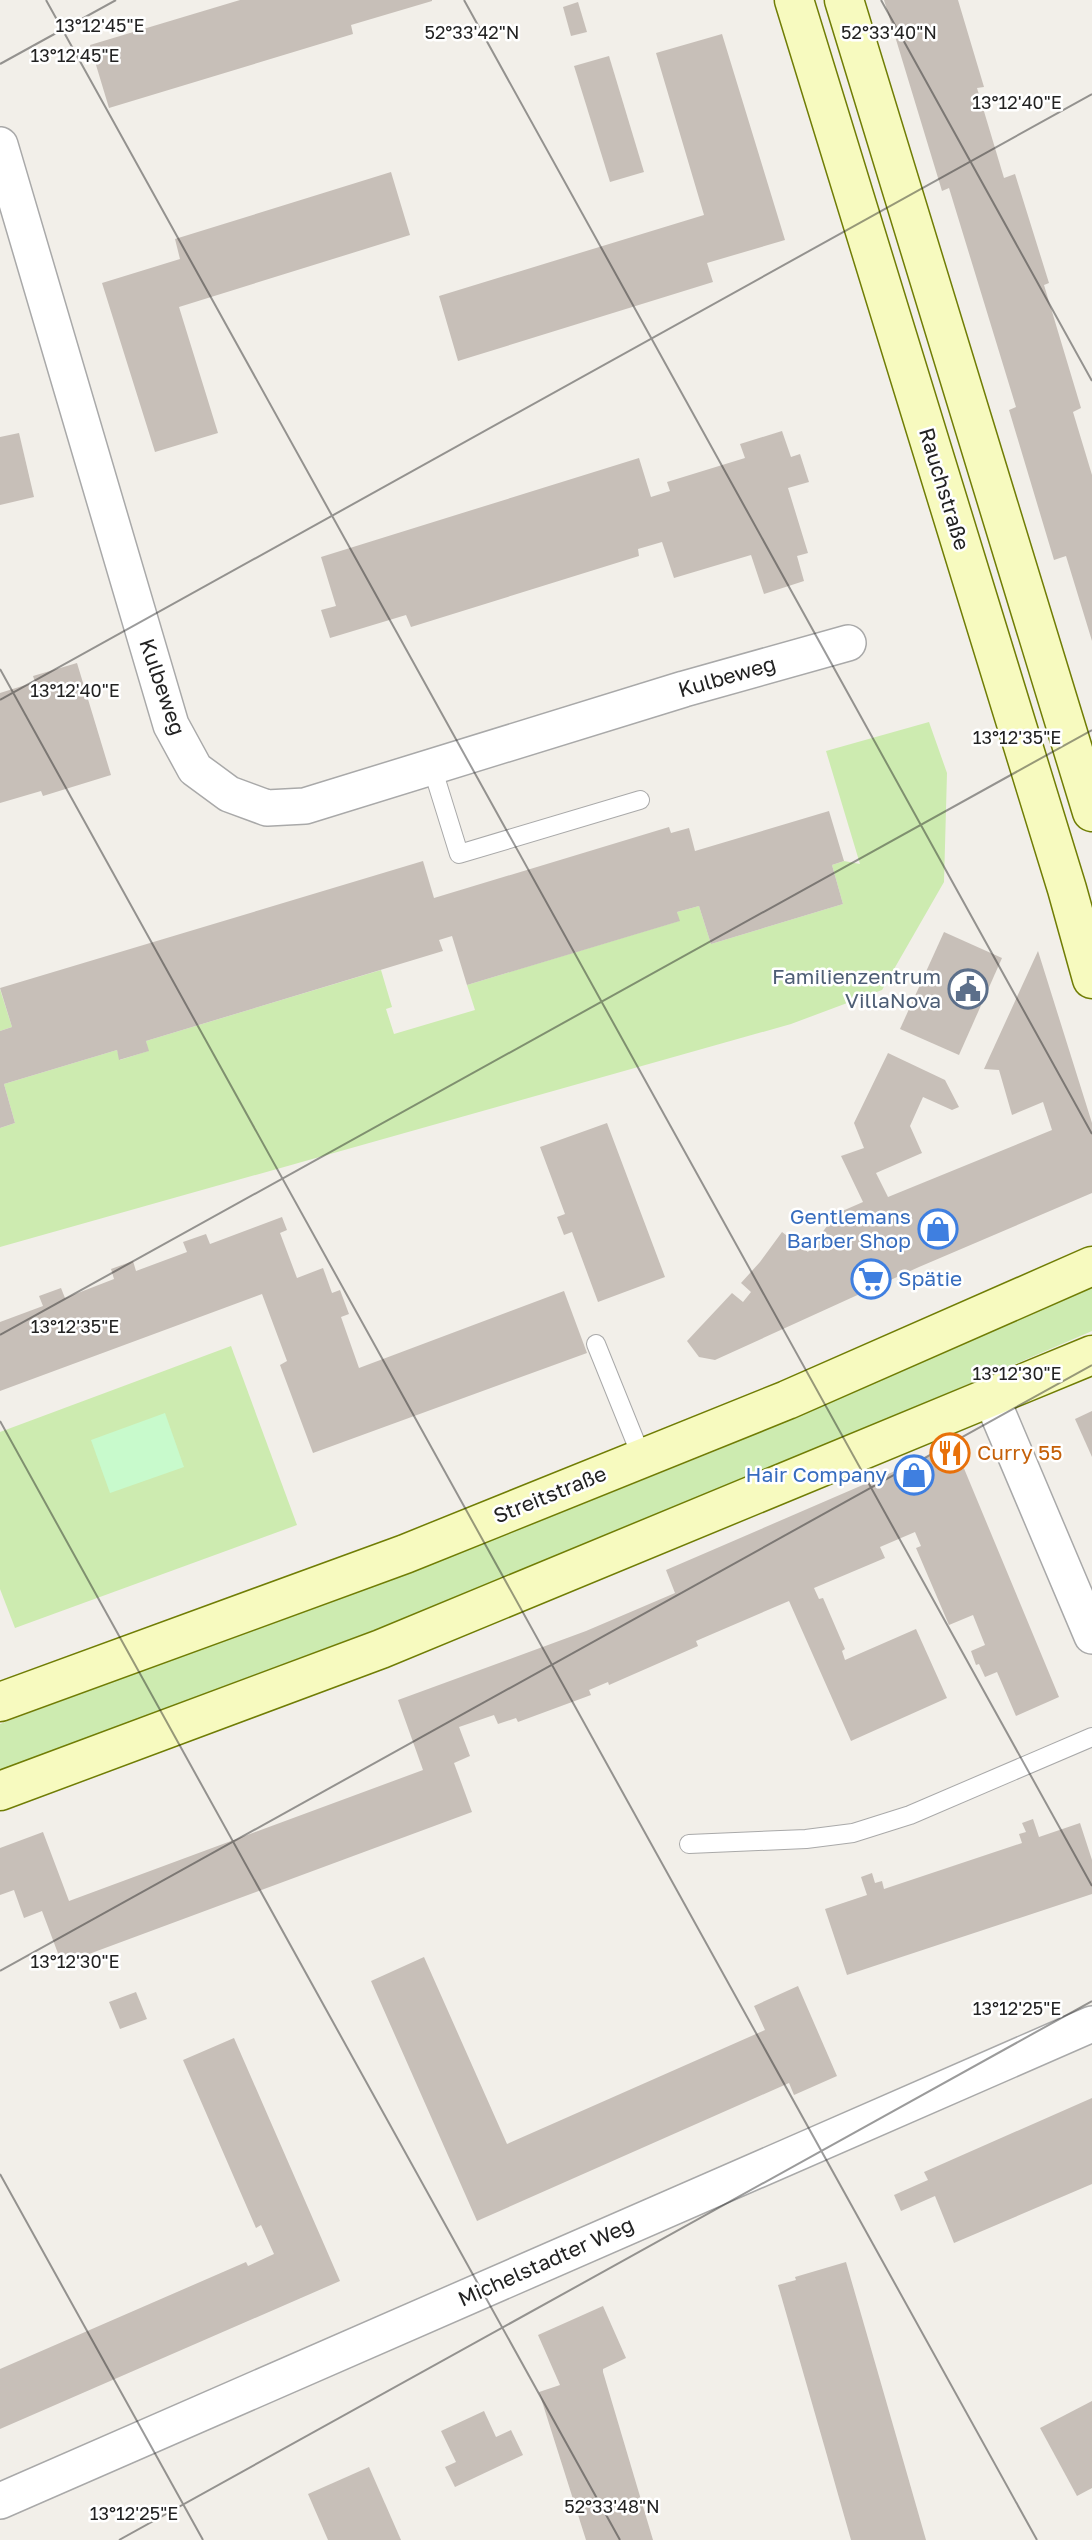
<svg xmlns="http://www.w3.org/2000/svg" width="1092" height="2540" viewBox="0 0 1092 2540" font-family="'Golos Text',sans-serif">
  <style>
    .grass { fill: #cdebb0 }
    .park { fill: #c8facc }
    .building { fill: #c7bfb8 }
    .lines { fill: none; stroke-linecap: round; stroke-linejoin: round }
    .lane-casing { stroke: #a9a9a9; stroke-width: 20 }
    .street-casing { stroke: #a9a9a9; stroke-width: 38 }
    .secondary-casing { stroke: #707d05; stroke-width: 41 }
    .lane { stroke: #fff; stroke-width: 18 }
    .street { stroke: #fff; stroke-width: 35 }
    .secondary { stroke: #f7fabf; stroke-width: 38 }
    .ticks { fill: none; stroke: #222; stroke-width: 2; stroke-opacity: 0.45 }
    .labels { text-anchor: middle; stroke-width: 5; stroke-linejoin: round; paint-order: stroke }
    .street-label { font-size: 21px; fill: #222; stroke: #fff }
    .service-label { font-size: 21px; fill: #4e5e75; stroke: #fff; text-anchor: end }
    .shop-label { font-size: 21px; fill: #366cbe; stroke: #fff; text-anchor: end }
    .food-label { font-size: 21px; fill: #c56008; stroke: #fff; text-anchor: start }
    .ticks-label { font-size: 18px; text-anchor: middle; fill: #222; stroke: #fff; stroke-width: 5; stroke-linejoin: round; paint-order: stroke }
  </style>
  <rect width="100%" height="100%" fill="#f2efe9"/>
  <g class="grass">
    <polygon points="929,722 947,773 944,882 882,990 791,1024 0,1247 0,1128 15,1123 4,1084 117,1050 120,1060 148,1051 146,1041 381,970 392,1007 386,1009 394,1034 475,1010 467,985 679,921 677,912 699,906 711,944 843,904 832,865 844,861 860,864 826,751"/>
    <polygon points="0,989 12,1027 0,1031"/>
    <polygon points="1092,1285 1092,1331 710,1495 449,1602 0,1770 0,1724 520,1529 718,1450"/>
    <polygon points="231,1346 297,1525 15,1628 0,1589 0,1432"/>
  </g>
  <polygon class="park" points="165,1413 184,1467 110,1493 91,1440"/>
  <g class="building">
    <polygon points="240,0 432,0 432,1 351,25 353,34 109,108 90,45"/>
    <polygon points="884,0 958,0 984,87 977,88 1004,178 1015,174 1049,283 1044,285 1081,408 1073,412 1092,475 1092,641 1066,556 1054,560 1009,410 1016,407 949,188 942,191"/>
    <polygon points="578,2 587,32 571,36 563,7"/>
    <polygon points="722,34 785,240 707,263 713,282 458,361 439,296 704,215 656,53"/>
    <polygon points="609,56 644,172 610,182 574,66"/>
    <polygon points="391,172 410,235 179,307 218,433 155,452 102,283 180,259 175,239"/>
    <polygon points="782,431 791,457 800,454 809,482 788,488 808,553 797,556 804,581 764,594 751,555 674,578 662,542 638,549 639,556 411,627 406,615 330,638 321,610 336,606 321,557 639,458 651,497 670,491 667,482 745,458 740,444"/>
    <polygon points="19,433 34,497 0,505 0,437"/>
    <polygon points="77,663 111,775 43,796 41,791 0,803 0,693 35,682 33,676"/>
    <polygon points="829,811 844,861 832,865 843,904 711,944 699,906 677,912 680,921 467,985 452,936 439,940 443,951 146,1041 149,1051 119,1060 117,1050 4,1084 15,1123 0,1128 0,1031 12,1027 0,988 423,861 434,898 669,827 671,833 689,828 695,851"/>
    <polygon points="944,932 1002,958 959,1055 900,1029"/>
    <polygon points="1038,951 1092,1123 1092,1193 919,1267 715,1360 699,1357 687,1341 732,1293 743,1302 751,1292 741,1283 760,1262 782,1232 808,1252 827,1226 824,1219 863,1202 841,1156 864,1148 854,1123 888,1053 945,1080 959,1107 952,1110 923,1097 910,1126 922,1153 876,1173 888,1197 1052,1130 1043,1102 1012,1115 999,1070 984,1069"/>
    <polygon points="607,1123 665,1277 598,1302 572,1232 564,1235 557,1217 565,1214 540,1147"/>
    <polygon points="282,1217 287,1230 280,1233 297,1278 323,1268 332,1293 340,1290 349,1314 341,1317 359,1368 564,1291 587,1353 313,1453 280,1365 287,1361 262,1294 0,1391 0,1322 43,1306 39,1296 61,1288 65,1298 114,1279 111,1269 133,1261 136,1271 187,1252 183,1242 206,1234 210,1244"/>
    <polygon points="1092,1411 1092,1457 1075,1419"/>
    <polygon points="946,1449 958,1454 1059,1697 1016,1716 997,1672 985,1677 979,1664 976,1665 971,1651 985,1645 973,1615 949,1625 916,1548 921,1546 915,1532 880,1547 885,1558 814,1588 819,1599 823,1598 845,1649 842,1651 845,1660 916,1629 947,1698 851,1741 789,1601 696,1641 698,1646 609,1685 608,1682 589,1690 591,1695 518,1722 516,1718 498,1724 494,1715 459,1727 470,1756 454,1763 472,1812 62,1964 42,1911 24,1918 14,1890 0,1895 0,1848 43,1832 69,1901 423,1770 398,1700 586,1631 675,1593 666,1570"/>
    <polygon points="1033,1819 1039,1837 1080,1823 1092,1860 1092,1894 847,1975 825,1909 867,1895 861,1877 872,1873 875,1883 882,1881 884,1889 1022,1843 1019,1834 1026,1832 1022,1823"/>
    <polygon points="424,1957 507,2144 765,2030 754,2006 798,1986 837,2076 794,2095 789,2083 477,2221 371,1981"/>
    <polygon points="136,1992 147,2019 120,2029 109,2002"/>
    <polygon points="234,2038 340,2281 0,2429 0,2369 246,2262 248,2266 274,2254 261,2225 256,2228 183,2060"/>
    <polygon points="1092,2098 1092,2184 954,2243 935,2196 901,2211 894,2195 928,2180 924,2172"/>
    <polygon points="846,2262 893,2425 926,2540 851,2540 824,2445 778,2285 796,2280 795,2277"/>
    <polygon points="603,2306 626,2358 603,2369 603,2372 653,2540 586,2540 539,2392 560,2385 538,2335"/>
    <polygon points="1092,2401 1092,2488 1077,2496 1040,2428"/>
    <polygon points="484,2411 496,2437 511,2430 523,2455 455,2487 445,2467 456,2462 441,2431"/>
    <polygon points="369,2467 401,2540 328,2540 308,2494"/>
  </g>
  <g class="lines">
    <g class="lane-casing">
      <g id="lane">
        <polyline points="432,767 459,854 640,800"/>
        <polyline points="596,1344 642,1458"/>
        <polyline points="689,1844 806,1839 853,1833 910,1815 1092,1737"/>
      </g>
    </g>
    <g class="street-casing">
      <g id="street">
        <polyline points="0,145 171,725 195,769 229,794 267,808 305,806 684,689 848,643"/>
        <polyline points="990,1395 1092,1636"/>
        <polyline points="0,2501 1092,2024"/>
      </g>
    </g>
    <g class="secondary-casing">
      <g id="secondary">
        <polyline points="794,0 1067,889 1092,979"/>
        <polyline points="844,0 1092,812"/>
        <polyline points="0,1702 405,1554 787,1400 1092,1266"/>
        <polyline points="0,1791 381,1649 1092,1355"/>
      </g>
    </g>
    <use href="#lane" class="lane"/>
    <use href="#street" class="street"/>
    <use href="#secondary" class="secondary"/>
  </g>
  <path class="ticks" d="M46,0L1092,1886M464,0L1092,1134M881,0L1092,381M0,64L116,0M0,669L1037,2540M0,700L1092,94M0,1335L1092,730M0,1421L620,2540M0,1971L1092,1365M0,2174L203,2540M119,2540L1092,2001"/>
  <defs>
    <g id="civic-ring" transform="scale(2.0125)"><circle r="9.5" fill="#fff" stroke="#5c6f8a" stroke-width="1.5"/><path d="M-.6-6.5H3V-4.5H.6V-3L4-1V1h2V6H-6V1h2V-1L-.6-3ZM-1.2 2.5V6h2.4V2.5Z" fill="#5c6f8a"/></g>
    <g id="shop-ring" transform="scale(2.0125)"><circle r="9.5" fill="#fff" stroke="#3f7fe0" stroke-width="1.5"/><path d="M-5-2.5h2.3a2.7 3.5 0 0 1 5.4 0H5L5.5 6h-11ZM-1.5-2.5h3a1.5 2.3 0 0 0-3 0Z" fill="#3f7fe0"/></g>
    <g id="supermarket-ring" transform="scale(2.0125)"><circle r="9.5" fill="#fff" stroke="#3f7fe0" stroke-width="1.5"/><path d="M-6-5.5h2.5l.6 2H6L4.5 2H-2.5L-4.4-4H-6ZM-1.5 3.2a1.3 1.3 0 1 0 .1 0ZM3 3.2a1.3 1.3 0 1 0 .1 0Z" fill="#3f7fe0"/></g>
    <g id="restaurant-ring" transform="scale(2.0125)"><circle r="9.5" fill="#fff" stroke="#e8710a" stroke-width="1.5"/><path d="M-5-6h1v4h1v-4h1v4h1v-4h1v5L-1.5 .5V6h-2V.5L-5-1ZM5-6V6H3V1.5H1.5Q1.5-4 5-6Z" fill="#e8710a"/></g>
  </defs>
  <g fill-rule="evenodd">
    <use href="#civic-ring" x="968" y="989"/>
    <use href="#shop-ring" x="938" y="1229"/>
    <use href="#supermarket-ring" x="871" y="1279"/>
    <use href="#restaurant-ring" x="950" y="1453"/>
    <use href="#shop-ring" x="914" y="1475"/>
  </g>
  <g class="labels">
    <g class="street-label">
      <text transform="translate(944 489) rotate(73)" y="7">Rauchstraße</text>
      <text transform="translate(727 677) rotate(-16)" y="7">Kulbeweg</text>
      <text transform="translate(162 687) rotate(71)" y="7">Kulbeweg</text>
      <text transform="translate(550 1495) rotate(-22)" y="7">Streitstraße</text>
      <text transform="translate(546 2262) rotate(-24)" y="7">Michelstadter Weg</text>
    </g>
    <g class="service-label">
      <text x="941" y="984">Familienzentrum<tspan x="941" dy="24">VillaNova</tspan></text>
    </g>
    <g class="shop-label">
      <text x="911" y="1224">Gentlemans<tspan x="911" dy="24">Barber Shop</tspan></text>
      <text x="898" y="1286" text-anchor="start">Spätie</text>
      <text x="887" y="1482">Hair Company</text>
    </g>
    <g class="food-label">
      <text x="977" y="1460">Curry 55</text>
    </g>
  </g>
  <g class="ticks-label">
    <text x="100" y="32">13°12'45"E</text>
    <text x="472" y="39">52°33'42"N</text>
    <text x="889" y="39">52°33'40"N</text>
    <text x="75" y="62">13°12'45"E</text>
    <text x="1017" y="109">13°12'40"E</text>
    <text x="75" y="697">13°12'40"E</text>
    <text x="1017" y="744">13°12'35"E</text>
    <text x="75" y="1333">13°12'35"E</text>
    <text x="1017" y="1380">13°12'30"E</text>
    <text x="75" y="1968">13°12'30"E</text>
    <text x="1017" y="2015">13°12'25"E</text>
    <text x="612" y="2513">52°33'48"N</text>
    <text x="134" y="2520">13°12'25"E</text>
  </g>
</svg>
